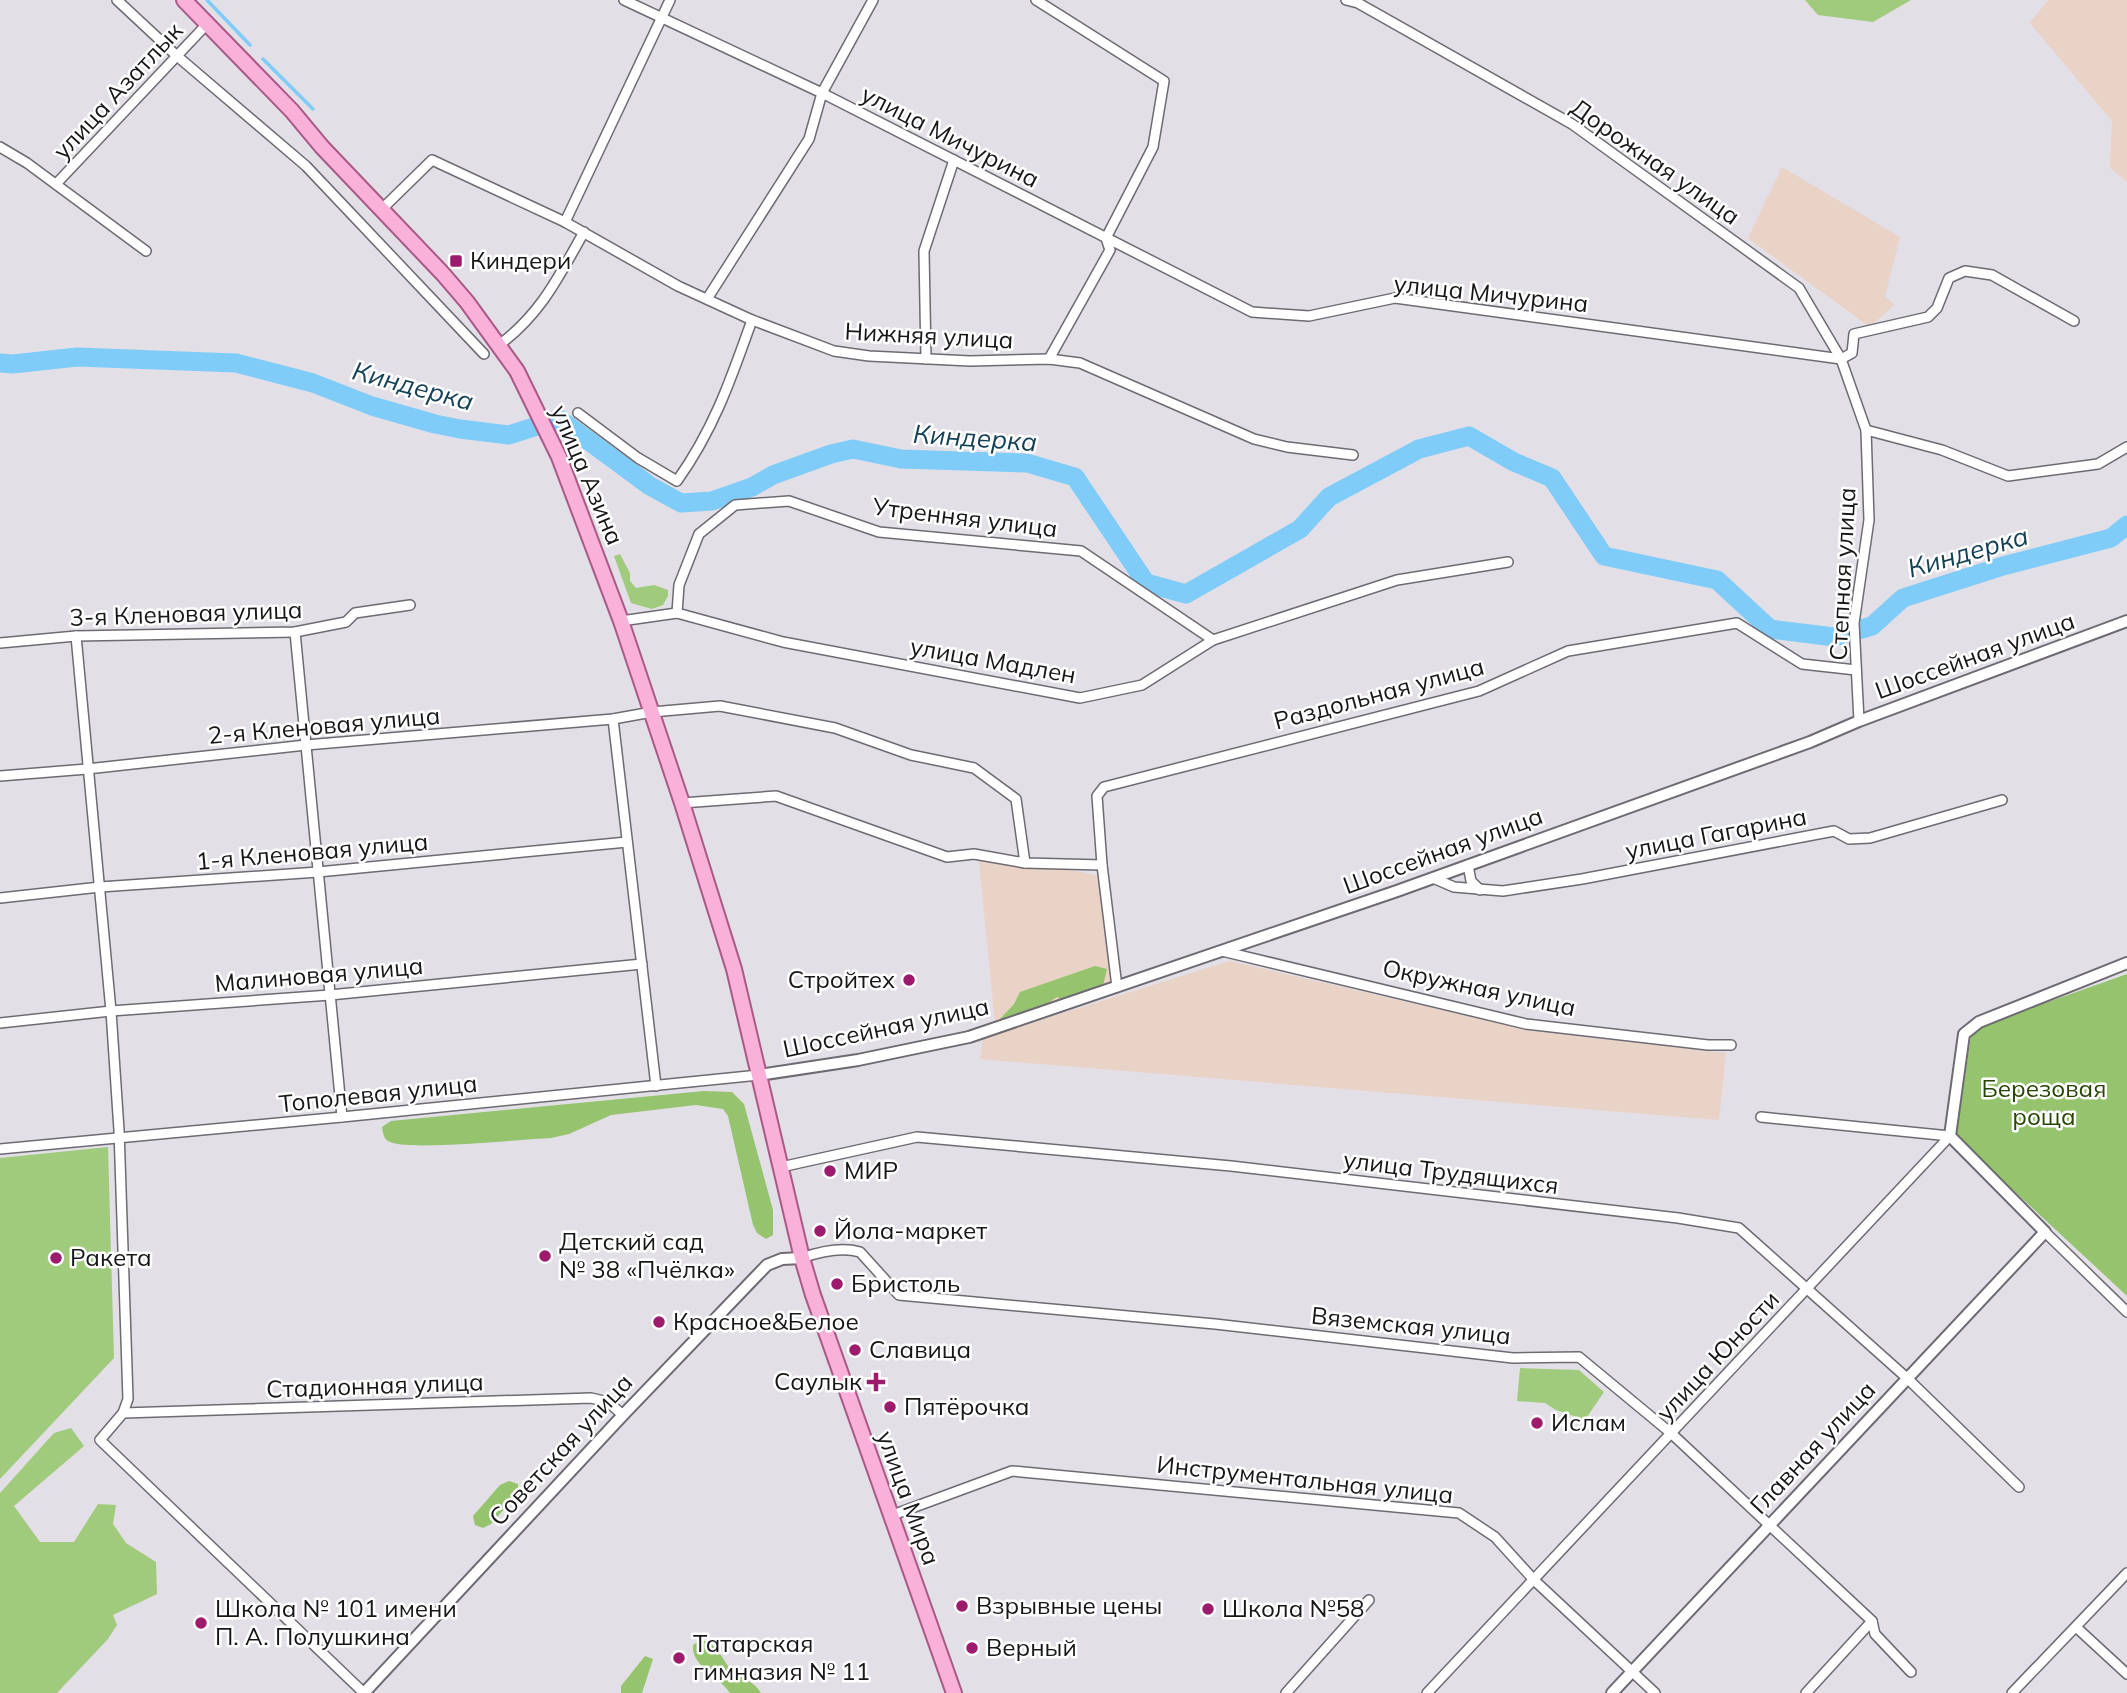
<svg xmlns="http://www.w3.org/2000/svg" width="2127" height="1693" viewBox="0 0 2127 1693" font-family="Mulish,sans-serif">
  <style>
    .industrial { fill: #e9d2c6 }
    .green { fill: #a0cb7c }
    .forest { fill: #95c36e }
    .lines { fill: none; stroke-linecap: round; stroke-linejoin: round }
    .stream { stroke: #7fccf9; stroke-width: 3.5 }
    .river { stroke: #7fccf9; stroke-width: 19 }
    .minor-casing { stroke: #6e6a71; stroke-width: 12 }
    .tertiary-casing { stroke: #6e6a71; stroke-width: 14 }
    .primary-casing { stroke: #a95985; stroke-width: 18 }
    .minor { stroke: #fff; stroke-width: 9 }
    .tertiary { stroke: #fff; stroke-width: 10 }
    .primary { stroke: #fab1d9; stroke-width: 14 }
    .poi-dot { fill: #9d1b6d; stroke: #fff; stroke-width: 2.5 }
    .labels { text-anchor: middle; stroke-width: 5; stroke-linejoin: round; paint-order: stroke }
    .street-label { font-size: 24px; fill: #171619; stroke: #fff }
    .poi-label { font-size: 24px; fill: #171619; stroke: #fff; text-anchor: start }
    .park-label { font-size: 24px; fill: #284506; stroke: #fff }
    .water-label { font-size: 26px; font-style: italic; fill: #154157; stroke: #fff }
  </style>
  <rect width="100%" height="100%" fill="#e3dfe7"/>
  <g class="industrial">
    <polygon points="2048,0 2127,0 2127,182 2110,168 2112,121 2030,23"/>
    <polygon points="1782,167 1900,237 1885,296 1894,305 1870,327 1748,238"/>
    <polygon points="978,852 1100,876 1111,984 995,1023"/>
    <polygon points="1230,961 1532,1031 1726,1053 1719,1120 980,1059 983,1038"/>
  </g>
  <g class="green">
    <polygon points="1805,0 1911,0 1873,22 1818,15"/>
    <polygon points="620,554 630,573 630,581 636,588 654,585 668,590 668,596 663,605 652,609 631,603 614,556"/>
    <polygon points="108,1147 114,1358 0,1479 0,1158"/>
    <polygon points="1520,1368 1579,1370 1604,1392 1585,1420 1556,1410 1545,1403 1517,1401"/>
    <polygon points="71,1428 84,1446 14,1506 40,1542 74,1542 98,1504 116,1505 113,1524 126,1543 156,1562 157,1594 113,1615 117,1625 108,1639 57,1693 0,1693 0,1493 54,1433"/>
  </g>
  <g class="forest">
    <polygon points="1095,966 1107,969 1102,990 1084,991 1062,1000 1057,997 1033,1013 1000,1019 1014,1004 1020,992"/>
    <polygon points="2127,974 2127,1296 1956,1137 1972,1029"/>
    <path d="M704,1091L732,1092L744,1104L773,1210V1235L766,1239L757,1233L753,1225L728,1116L723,1109L696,1105L611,1115L569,1134L551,1138C524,1139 403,1152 388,1141C383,1138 383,1132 382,1127L391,1121Z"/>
    <polygon points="509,1481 518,1484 518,1493 491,1524 483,1528 475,1525 473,1516 500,1485"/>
    <path d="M701,1640C720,1644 721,1661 734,1672C744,1680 754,1681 761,1693H730C718,1675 691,1666 693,1645Z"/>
    <polygon points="645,1656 653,1659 642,1693 621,1693 621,1686"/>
  </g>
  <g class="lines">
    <g class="stream">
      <polyline points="207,0 250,45"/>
      <polyline points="263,59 313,109"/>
    </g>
    <polyline class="river" points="0,363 13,364 77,357 236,363 313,383 372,406 435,424 460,429 509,435 559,419 650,486 681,503 712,501 752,487 773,475 831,454 853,449 901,459 1027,463 1075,477 1146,583 1186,594 1300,529 1329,497 1419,449 1469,436 1514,462 1552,478 1604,556 1717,580 1770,629 1834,637 1872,626 1903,598 2003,566 2111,538 2127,525"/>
    <g class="minor-casing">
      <g id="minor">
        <polyline points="117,0 177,56 306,166 484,354"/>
        <polyline points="624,0 822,93 1252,312 1309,316 1395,298 1841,359 1852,353 1854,334 1928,317 1937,308 1949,278 1965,271 1992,275 2074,321"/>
        <polyline points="1036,0 1164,81 1153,147 1106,238 1110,250 1049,359"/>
        <polyline points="1346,0 1358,3 1572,124 1799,288 1841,359 1866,430 1869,520 1854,623 1859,721"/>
        <polyline points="0,147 27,163 146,251"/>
        <polyline points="56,184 207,24"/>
        <polyline points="381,210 432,160 565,222 678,286 752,320 834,351 869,356 970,361 1049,359 1080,363 1254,439 1287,447 1353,455"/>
        <polyline points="565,222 670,0"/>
        <polyline points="707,299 809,139 822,93 873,0"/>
        <path d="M499,345C541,314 559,276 584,232"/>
        <polyline points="926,359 924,251 954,160"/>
        <path d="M578,413L638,458L677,481C714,429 731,379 752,320"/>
        <polyline points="1866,430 1942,450 2008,476 2098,464 2127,447"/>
        <polyline points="677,613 679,585 699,534 735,505 789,501 879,532 1081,551 1213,640"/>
        <polyline points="621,621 677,613 783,642 1080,698 1142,685 1213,640 1397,580 1508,562"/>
        <polyline points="295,632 342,1117"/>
        <polyline points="76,636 111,1011 119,1130 128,1399 123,1413 100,1440 364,1693"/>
        <polyline points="0,643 76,636 295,632 346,622 355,613 410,605"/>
        <polyline points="613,719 656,1086"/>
        <polyline points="0,776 87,769 306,745 613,719 652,712 720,706 835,728 911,755 974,768 1016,799 1025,863"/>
        <polyline points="682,803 776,796 947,857 974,854 1025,863 1102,865"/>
        <polyline points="1468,865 1471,881 1480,890"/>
        <polyline points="1433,878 1454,887 1503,891 1582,879 1834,831 1849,839 1870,838 2002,800"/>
        <polyline points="0,898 100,887 318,872 627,842"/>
        <polyline points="1222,951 1526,1024 1708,1045 1731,1045"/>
        <polyline points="1117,987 1102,865 1097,796 1104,787 1479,691 1568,651 1737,623 1802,664 1856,670"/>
        <polyline points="0,1023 111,1011 330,995 642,964"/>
        <polyline points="1761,1117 1950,1136"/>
        <polyline points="0,1149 342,1117 759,1075"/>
        <polyline points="781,1167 917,1137 1231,1166 1678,1218 1739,1228 1908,1379 2019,1487"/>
        <polyline points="2045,1232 2127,1312"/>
        <path d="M802,1258C819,1252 842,1247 860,1252L899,1295L1215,1324L1513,1358L1579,1357L1672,1434L1872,1621L1875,1634L1911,1672"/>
        <polyline points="123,1413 591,1398 608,1402 623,1415"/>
        <polyline points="890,1516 1012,1471 1459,1513 1495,1537 1534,1580 1655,1693"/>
        <polyline points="2076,1627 2127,1674"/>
        <polyline points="1286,1693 1369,1600"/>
        <polyline points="1427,1693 1950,1136"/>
        <polyline points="1806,1693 1872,1621"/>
        <polyline points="2012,1693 2127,1573"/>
      </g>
    </g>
    <g class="tertiary-casing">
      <g id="tertiary">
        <polyline points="759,1075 858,1060 969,1037 1397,891 1810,742 1859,721 2127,621"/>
        <polyline points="364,1693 623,1415 767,1265 782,1259 802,1258"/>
        <polyline points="1612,1693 2045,1232 1950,1136 1964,1034 1979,1022 2127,963"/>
      </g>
    </g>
    <g class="primary-casing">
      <polyline id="primary" points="184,0 292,111 322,147 443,274 467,302 517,371 559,457 621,621 682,803 734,969 802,1258 813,1295 954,1693"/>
    </g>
    <use href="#minor" class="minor"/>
    <use href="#tertiary" class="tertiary"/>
    <use href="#primary" class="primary"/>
  </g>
  <g class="poi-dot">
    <rect x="449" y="254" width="14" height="14" rx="3.5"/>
    <circle cx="909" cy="980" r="7"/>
    <circle cx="830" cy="1171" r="7"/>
    <circle cx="820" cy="1231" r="7"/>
    <circle cx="545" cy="1256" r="7"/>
    <circle cx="56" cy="1258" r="7"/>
    <circle cx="837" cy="1284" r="7"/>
    <circle cx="659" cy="1322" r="7"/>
    <circle cx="855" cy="1350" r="7"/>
    <path d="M872.5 1371.5h7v7h7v7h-7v7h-7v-7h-7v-7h7z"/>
    <circle cx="890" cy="1407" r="7"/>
    <circle cx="1537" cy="1423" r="7"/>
    <circle cx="962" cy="1606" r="7"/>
    <circle cx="1208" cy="1609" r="7"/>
    <circle cx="201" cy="1623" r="7"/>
    <circle cx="972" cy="1648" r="7"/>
    <circle cx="679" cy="1658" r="7"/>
  </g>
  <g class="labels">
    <g class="street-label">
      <text transform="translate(118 91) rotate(-47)" y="8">улица Азатлык</text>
      <text transform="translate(950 137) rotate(27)" y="8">улица Мичурина</text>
      <text transform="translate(1655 162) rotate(35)" y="8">Дорожная улица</text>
      <text transform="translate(1491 294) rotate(6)" y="8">улица Мичурина</text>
      <text transform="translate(929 336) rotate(3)" y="8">Нижняя улица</text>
      <text transform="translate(587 475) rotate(67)" y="8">улица Азина</text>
      <text transform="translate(965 518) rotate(7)" y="8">Утренняя улица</text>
      <text transform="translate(1843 574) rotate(-87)" y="8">Степная улица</text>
      <text transform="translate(186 614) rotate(-2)" y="8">3-я Кленовая улица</text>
      <text transform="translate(1975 656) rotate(-20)" y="8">Шоссейная улица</text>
      <text transform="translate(993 661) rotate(10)" y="8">улица Мадлен</text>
      <text transform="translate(1379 694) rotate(-15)" y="8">Раздольная улица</text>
      <text transform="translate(324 726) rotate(-5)" y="8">2-я Кленовая улица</text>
      <text transform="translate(1716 834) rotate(-11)" y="8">улица Гагарина</text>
      <text transform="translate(1443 851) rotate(-20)" y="8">Шоссейная улица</text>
      <text transform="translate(312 852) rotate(-5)" y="8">1-я Кленовая улица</text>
      <text transform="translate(319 975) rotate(-5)" y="8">Малиновая улица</text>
      <text transform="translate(1479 988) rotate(12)" y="8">Окружная улица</text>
      <text transform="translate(886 1028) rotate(-12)" y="8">Шоссейная улица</text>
      <text transform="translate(378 1094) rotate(-6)" y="8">Тополевая улица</text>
      <text transform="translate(1451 1173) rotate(7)" y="8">улица Трудящихся</text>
      <text transform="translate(1411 1326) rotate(6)" y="8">Вяземская улица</text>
      <text transform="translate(1718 1356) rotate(-47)" y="8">улица Юности</text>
      <text transform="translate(375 1386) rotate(-2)" y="8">Стадионная улица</text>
      <text transform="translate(1813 1448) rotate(-47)" y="8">Главная улица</text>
      <text transform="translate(561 1450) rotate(-47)" y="8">Советская улица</text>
      <text transform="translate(1305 1480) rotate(6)" y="8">Инструментальная улица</text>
      <text transform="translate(908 1498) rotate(70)" y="8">улица Мира</text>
    </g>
    <g class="poi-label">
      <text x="470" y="269">Киндери</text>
      <text x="895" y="988" text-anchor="end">Стройтех</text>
      <text x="844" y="1179">МИР</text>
      <text x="834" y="1239">Йола-маркет</text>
      <text x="559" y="1250">Детский сад<tspan x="559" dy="28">№ 38 «Пчёлка»</tspan></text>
      <text x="70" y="1266">Ракета</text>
      <text x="851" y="1292">Бристоль</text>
      <text x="673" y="1330">Красное&amp;Белое</text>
      <text x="869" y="1358">Славица</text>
      <text x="862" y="1390" text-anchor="end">Саулык</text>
      <text x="904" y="1415">Пятёрочка</text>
      <text x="1551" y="1431">Ислам</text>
      <text x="976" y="1614">Взрывные цены</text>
      <text x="215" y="1617">Школа № 101 имени<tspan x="215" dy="28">П. А. Полушкина</tspan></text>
      <text x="1222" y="1617">Школа №58</text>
      <text x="693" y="1652">Татарская<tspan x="693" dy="28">гимназия № 11</tspan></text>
      <text x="986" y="1656">Верный</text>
    </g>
    <g class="park-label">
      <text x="2044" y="1097">Березовая<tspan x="2044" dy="28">роща</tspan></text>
    </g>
    <g class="water-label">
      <text transform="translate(413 386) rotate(15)" y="9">Киндерка</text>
      <text transform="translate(975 438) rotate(4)" y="9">Киндерка</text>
      <text transform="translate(1968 552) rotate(-16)" y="9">Киндерка</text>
    </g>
  </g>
</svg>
